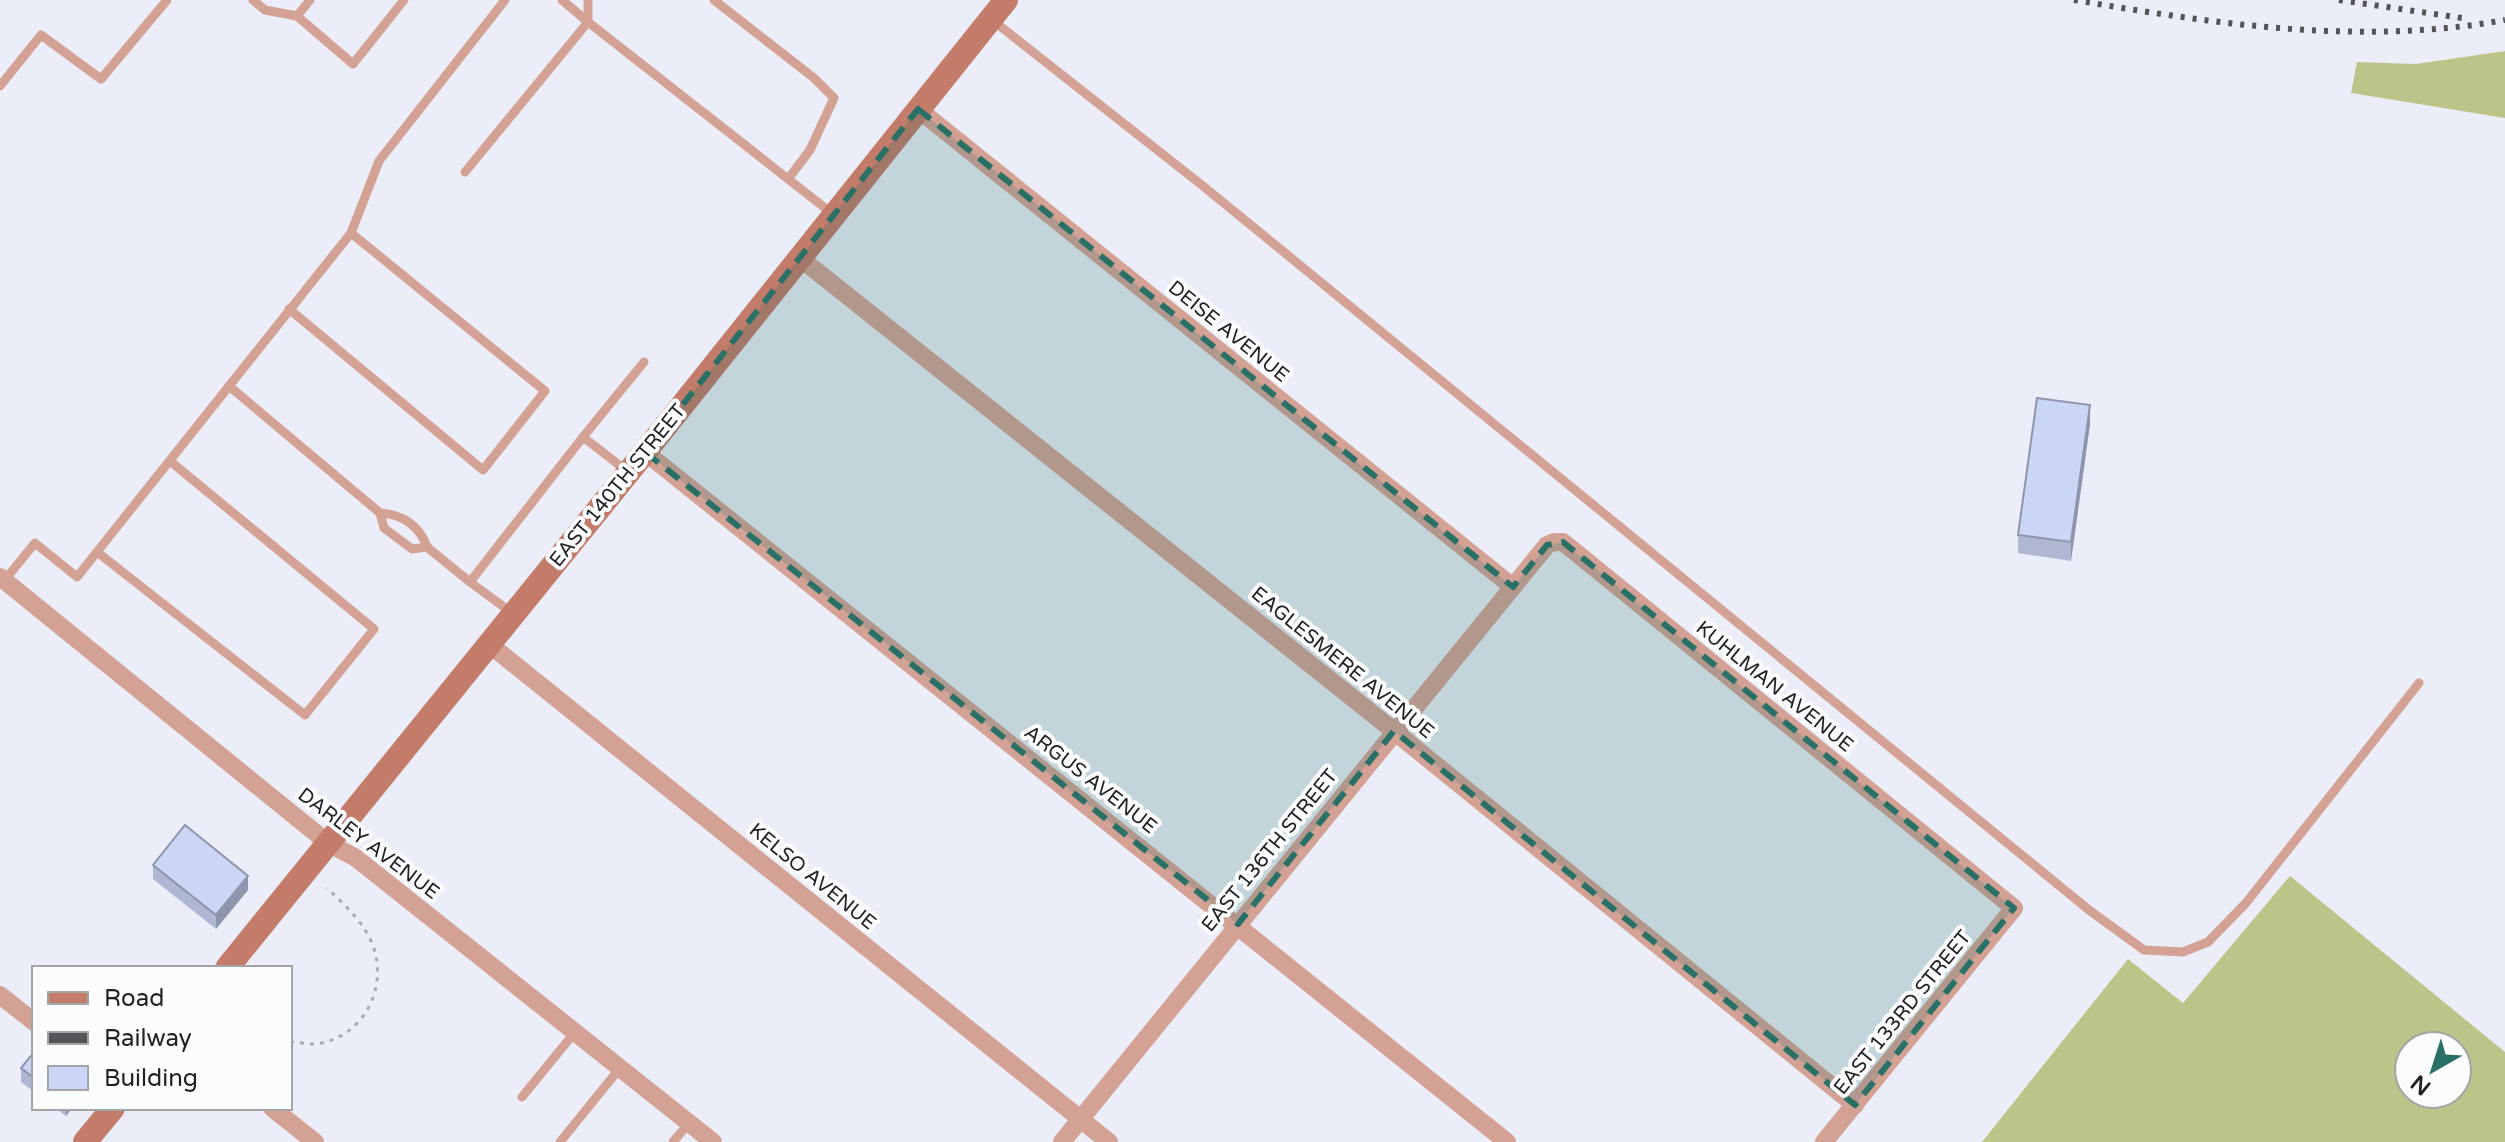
<svg xmlns="http://www.w3.org/2000/svg" width="2505" height="1142" viewBox="0 0 2505 1142" font-family="'Varela Round',sans-serif">
  <style>
    .forest { fill: #bcc489; fill-rule: evenodd }
    .lines { fill: none; stroke-linecap: round; stroke-linejoin: round }
    .path { stroke: #a9abb3; stroke-width: 3; stroke-dasharray: 4 6; stroke-linecap: butt }
    .lane { stroke: #d4a295; stroke-width: 9 }
    .street { stroke: #d4a295; stroke-width: 18 }
    .secondary { stroke: #c37b6a; stroke-width: 24 }
    .rail { stroke: #525458; stroke-width: 6; stroke-dasharray: 4 8; stroke-linecap: butt }
    .wall { fill: #afb7d4 }
    .shaded-wall { fill: #8e95ac }
    .building { fill: #cbd5f6; stroke: #8e95ac; stroke-width: 2 }
    .marked { fill: #297067; fill-opacity: 0.2; stroke: #297067; stroke-width: 6; stroke-dasharray: 16 10; stroke-linejoin: round }
    .labels { text-anchor: middle; stroke-width: 8; stroke-linejoin: round; paint-order: stroke }
    .street-label { font-size: 20px; fill: #202124; stroke: #fbfcfd }
  </style>
  <rect width="100%" height="100%" fill="#ebeef8"/>
  <g class="forest">
    <polygon points="2505,51 2505,118 2351,93 2357,62 2416,64"/>
    <path d="M2290,876L2505,1052V1142H1982L2128,959L2183,1003ZM2409,1046H2457V1094H2409Z"/>
  </g>
  <g class="lines">
    <path class="path" d="M290,1042C298,1042 307,1044 315,1044C360,1039 386,994 375,952C368,926 346,906 327,888"/>
    <g class="lane">
      <polyline points="253,0 265,10 297,16"/>
      <polyline points="310,0 297,16 353,64 404,0"/>
      <polyline points="562,0 588,22"/>
      <polyline points="714,0 814,78 834,98 810,150 788,179"/>
      <polyline points="991,19 1203,186 2089,910 2144,950 2183,952 2208,942 2246,903 2419,683"/>
      <polyline points="588,22 588,0"/>
      <polyline points="0,86 41,35 101,79 167,0"/>
      <polyline points="465,172 588,22 834,215"/>
      <polyline points="289,309 483,470 545,391 351,233"/>
      <polyline points="229,386 380,513"/>
      <polyline points="583,437 644,362"/>
      <path d="M380,513C402,514 420,526 427,547L412,549L384,528Z"/>
      <polyline points="427,547 470,582"/>
      <polyline points="97,552 305,715 374,629 170,461"/>
      <polyline points="4,581 35,543 77,577 351,233 379,161 505,0"/>
      <polyline points="512,613 470,582 583,437 627,471"/>
      <polyline points="522,1097 575,1032"/>
      <polyline points="560,1142 620,1068"/>
      <polyline points="673,1142 689,1123"/>
    </g>
    <g class="street">
      <polyline points="918,109 1513,587"/>
      <polyline points="800,258 1379,719 1855,1105"/>
      <polyline points="645,452 1507,1142"/>
      <polyline points="0,577 328,843 356,858 713,1142"/>
      <polyline points="489,644 1109,1142"/>
      <polyline points="0,995 34,1022"/>
      <polyline points="272,1108 315,1142"/>
      <polyline points="1062,1142 1547,545 1554,542 1563,542 2014,908 1824,1142"/>
    </g>
    <g class="secondary">
      <polyline points="227,968 657,437 1006,0"/>
      <polyline points="85,1142 113,1108"/>
    </g>
    <g class="rail">
      <path d="M2074,0C2217,24 2360,46 2505,20"/>
      <polyline points="2339,0 2469,19"/>
    </g>
  </g>
  <g class="wall">
    <polygon points="2090,424 2071,561 2018,553 2018,535"/>
    <polygon points="153,865 248,890 216,929 153,879"/>
    <polygon points="34,1052 34,1092 21,1082 21,1068"/>
    <polygon points="55,1108 72,1108 66,1116"/>
  </g>
  <g class="shaded-wall">
    <polygon points="2090,405 2090,424 2071,561 2071,542"/>
    <polygon points="248,876 248,890 216,929 216,915"/>
    <polygon points="66,1108 72,1108 66,1116"/>
  </g>
  <g class="building">
    <polygon points="2037,398 2090,405 2071,542 2018,535"/>
    <polygon points="185,825 248,876 216,915 153,865"/>
    <polygon points="34,1052 34,1078 21,1068"/>
  </g>
  <path class="marked" d="M918,109L1513,587L1547,545L1563,542L2014,908L1855,1105L1394,731L1238,924L645,452Z"/>
  <g class="labels">
    <g class="street-label">
      <text transform="translate(1229 331) rotate(39)" y="7">DEISE AVENUE</text>
      <text transform="translate(617 485) rotate(-51)" y="7">EAST 140TH STREET</text>
      <text transform="translate(1343 662) rotate(39)" y="7">EAGLESMERE AVENUE</text>
      <text transform="translate(1775 686) rotate(39)" y="7">KUHLMAN AVENUE</text>
      <text transform="translate(1091 779) rotate(38)" y="7">ARGUS AVENUE</text>
      <text transform="translate(369 843) rotate(37)" y="7">DARLEY AVENUE</text>
      <text transform="translate(1269 850) rotate(-51)" y="7">EAST 136TH STREET</text>
      <text transform="translate(813 876) rotate(39)" y="7">KELSO AVENUE</text>
      <text transform="translate(1902 1012) rotate(-51)" y="7">EAST 133RD STREET</text>
    </g>
  </g>
  <rect x="32" y="966" width="260" height="144" fill="#fbfcfd" stroke="#a3a4a6" stroke-width="2"/>
  <rect x="48" y="992" width="40" height="12" fill="#c37b6a" stroke="#a3a4a6" stroke-width="2"/>
  <text x="104" y="1006" font-size="24" fill="#202124">Road</text>
  <rect x="48" y="1032" width="40" height="12" fill="#525458" stroke="#a3a4a6" stroke-width="2"/>
  <text x="104" y="1046" font-size="24" fill="#202124">Railway</text>
  <rect x="48" y="1066" width="40" height="24" fill="#cbd5f6" stroke="#a3a4a6" stroke-width="2"/>
  <text x="104" y="1086" font-size="24" fill="#202124">Building</text>
  <g transform="translate(2433 1070) rotate(219)"><circle r="38" fill="#fbfcfd" stroke="#a3a4a6" stroke-width="2"/>
  <path d="M0-6L14 30L0 20L-14 30Z" fill="#297067"/>
  <text y="-12" font-size="22" font-weight="bold" text-anchor="middle" fill="#202124">N</text>
  </g>
</svg>
